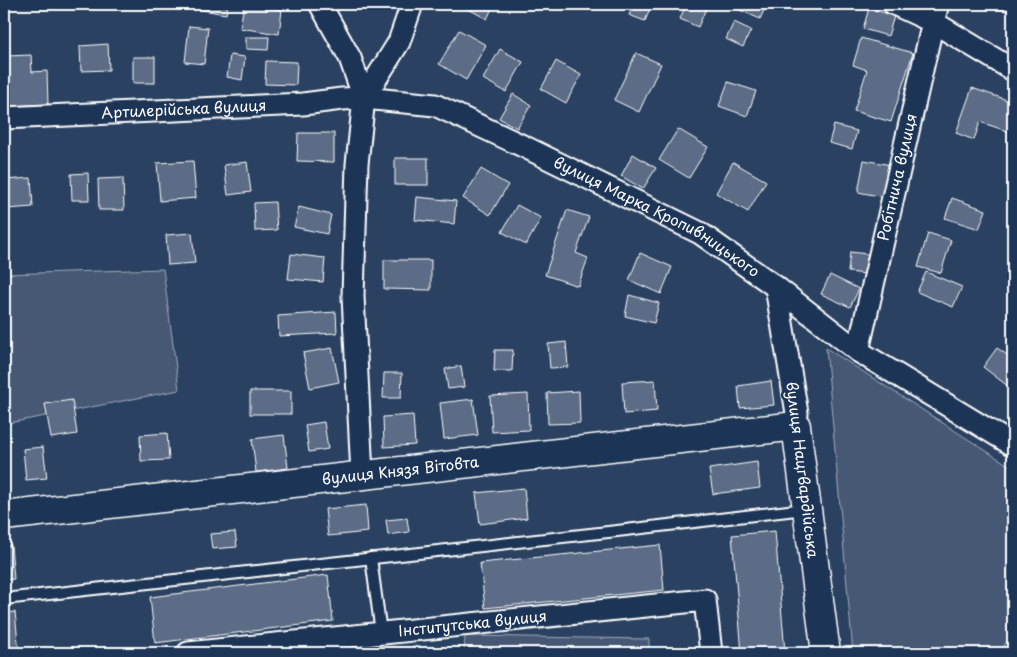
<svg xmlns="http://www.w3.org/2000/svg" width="1017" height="657" viewBox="0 0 1017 657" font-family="'Playpen Sans',sans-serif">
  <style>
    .green { fill: #465975; stroke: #a2acba }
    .building { fill: #5b6c86; stroke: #fff }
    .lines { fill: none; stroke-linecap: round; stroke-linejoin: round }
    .lane-casing { stroke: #fff; stroke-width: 14 }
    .street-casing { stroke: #fff; stroke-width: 25 }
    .secondary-casing { stroke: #fff; stroke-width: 31 }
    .lane { stroke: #1d3557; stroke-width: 10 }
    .street { stroke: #1d3557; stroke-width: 21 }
    .secondary { stroke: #1d3557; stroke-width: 28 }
    .labels { text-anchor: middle; stroke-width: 5; stroke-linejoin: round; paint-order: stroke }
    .street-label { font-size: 15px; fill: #fff; stroke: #1d3557 }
  </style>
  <rect width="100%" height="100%" fill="#2a4161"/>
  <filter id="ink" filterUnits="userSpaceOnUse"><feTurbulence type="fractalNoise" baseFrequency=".02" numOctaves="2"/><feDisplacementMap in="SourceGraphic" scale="10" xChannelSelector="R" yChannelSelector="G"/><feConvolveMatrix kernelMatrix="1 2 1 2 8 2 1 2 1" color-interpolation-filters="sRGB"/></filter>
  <g filter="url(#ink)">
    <g class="green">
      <polygon points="163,269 179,390 4,424 4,274"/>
      <polygon points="826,348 1013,468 1013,633 999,653 853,653"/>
      <polygon points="465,636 649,639 649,653 464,653"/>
    </g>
    <g class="building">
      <polygon points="192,4 228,4 226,14 191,8"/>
      <polygon points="244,4 282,10 279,34 240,28"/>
      <polygon points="380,4 405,4 400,13"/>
      <polygon points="459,4 494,4 487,19"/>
      <polygon points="634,4 652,4 645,21 629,15"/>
      <polygon points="686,4 708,4 698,27 680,19"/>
      <polygon points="732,4 767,4 760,19 731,6"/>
      <polygon points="987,4 1013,4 1013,13 987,5"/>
      <polygon points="869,8 894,16 888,36 863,29"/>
      <polygon points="734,22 751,30 743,47 726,39"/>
      <polygon points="189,26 208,28 204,64 185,62"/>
      <polygon points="459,30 486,45 466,80 439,64"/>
      <polygon points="246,37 269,37 268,50 246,49"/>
      <polygon points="861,38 913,53 891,122 854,111 867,70 853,65"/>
      <polygon points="108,44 109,70 81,71 80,46"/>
      <polygon points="500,49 523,62 506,92 483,79"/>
      <polygon points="636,53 661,64 639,112 614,100"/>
      <polygon points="31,55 32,72 47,71 48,104 9,106 7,56"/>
      <polygon points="230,55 245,57 242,80 227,77"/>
      <rect x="133" y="57" width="22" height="26"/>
      <polygon points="266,61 297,62 296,85 265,84"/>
      <polygon points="556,61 581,75 566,103 541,89"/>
      <polygon points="728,82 756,91 747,116 719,106"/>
      <polygon points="972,88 1013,102 1013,133 980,122 974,140 956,133"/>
      <polygon points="513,94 531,105 517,128 499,118"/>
      <polygon points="834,125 857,131 852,149 829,143"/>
      <polygon points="678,129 708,147 689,178 659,160"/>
      <polygon points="298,133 334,133 334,162 297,161"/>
      <polygon points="633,154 656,168 643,189 621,176"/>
      <rect x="395" y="158" width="33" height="27"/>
      <polygon points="864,160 891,165 884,197 858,192"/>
      <polygon points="193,161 196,198 160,201 157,163"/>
      <polygon points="247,162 251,192 228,195 224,165"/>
      <polygon points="733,162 766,181 748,212 716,193"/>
      <polygon points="481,169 508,185 490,215 463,198"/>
      <polygon points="88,173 89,200 72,200 71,174"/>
      <polygon points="31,178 33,207 7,209 5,180"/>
      <polygon points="123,178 124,210 99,210 98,179"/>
      <polygon points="417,197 456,201 454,224 415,220"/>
      <polygon points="952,198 986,210 979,229 945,218"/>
      <polygon points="275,202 277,230 255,231 254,203"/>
      <polygon points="517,205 541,218 526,245 502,232"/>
      <polygon points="299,207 331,215 327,234 294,227"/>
      <polygon points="567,210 589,217 576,253 588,258 578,286 545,275"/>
      <polygon points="192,233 195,263 168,265 166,235"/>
      <polygon points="928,233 951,240 941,273 918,267"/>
      <polygon points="850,252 868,254 866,274 848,272"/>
      <polygon points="640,253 672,267 661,294 629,280"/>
      <polygon points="291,254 325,258 323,282 288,279"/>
      <polygon points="384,260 431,260 431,290 384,289"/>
      <polygon points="926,272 962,287 953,307 917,292"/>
      <polygon points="830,275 859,289 850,307 821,294"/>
      <polygon points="629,295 659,303 654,323 625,316"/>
      <polygon points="336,312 337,333 279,336 278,316"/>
      <polygon points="566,342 568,367 550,368 548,344"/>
      <polygon points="332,348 339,382 310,388 303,353"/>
      <polygon points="997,348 1013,359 1013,381 1009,387 983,367"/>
      <polygon points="495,350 513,350 512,371 494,371"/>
      <polygon points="461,366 464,387 448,389 445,369"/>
      <polygon points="384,373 402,373 401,398 383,398"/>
      <polygon points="655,380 657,411 624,414 622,382"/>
      <polygon points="771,381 774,405 740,408 738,386"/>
      <rect x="250" y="391" width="41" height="23"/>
      <polygon points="579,391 580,423 548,424 547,393"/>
      <polygon points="528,394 529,430 492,432 490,396"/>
      <polygon points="473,399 478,435 444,439 440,403"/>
      <polygon points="72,400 77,434 51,438 45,404"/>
      <polygon points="413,415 415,445 384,447 383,417"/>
      <polygon points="324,422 328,449 309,452 305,425"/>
      <polygon points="167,433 169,460 141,461 140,435"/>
      <polygon points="284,435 288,468 256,472 252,439"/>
      <polygon points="43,447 47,478 26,480 23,449"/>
      <polygon points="757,462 760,488 713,494 709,469"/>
      <polygon points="524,488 527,518 480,524 476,493"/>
      <polygon points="366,505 368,532 328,536 325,509"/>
      <polygon points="407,518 409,532 388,535 386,520"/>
      <polygon points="775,531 785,653 742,653 732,535"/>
      <polygon points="235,532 237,547 212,549 210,534"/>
      <polygon points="11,545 14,579 4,580 4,546"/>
      <polygon points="660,545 664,590 485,608 480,563"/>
      <polygon points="328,575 333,621 155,643 150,597"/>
      <polygon points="15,612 19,653 4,653 4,613"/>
    </g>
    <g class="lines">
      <g class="lane-casing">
        <g id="lane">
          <polyline points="371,558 381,633"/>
          <polyline points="4,599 617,531 805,509"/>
        </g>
      </g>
      <g class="street-casing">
        <g id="street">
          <path id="s1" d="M320,4L350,58L364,98L435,105L525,147L700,233L776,287L858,351L1013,445"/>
          <polyline points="894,4 933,22 1013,70"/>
          <path id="s2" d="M4,118L303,104L342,99L364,98"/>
          <polyline points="776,287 797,413 796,426"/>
          <path id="s3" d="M858,351L933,22L938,4"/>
          <polyline points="362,475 353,296 357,164 364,98 399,42 412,4"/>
          <path id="s4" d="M188,653L705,600L711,653"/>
        </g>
      </g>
      <g class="secondary-casing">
        <g id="secondary">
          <path id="s5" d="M4,516L796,426L826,653"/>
        </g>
      </g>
      <use href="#lane" class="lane"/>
      <use href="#street" class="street"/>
      <use href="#secondary" class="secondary"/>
    </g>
  </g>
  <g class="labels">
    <g class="street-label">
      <text dy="5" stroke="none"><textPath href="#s2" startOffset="180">Артилерійська вулиця</textPath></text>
      <text dy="5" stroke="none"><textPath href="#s3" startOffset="178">Робітнича вулиця</textPath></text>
      <text dy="5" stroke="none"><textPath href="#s1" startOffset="424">вулиця Марка Кропивницького</textPath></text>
      <text transform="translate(802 470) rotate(83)" y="5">вулиця Нацгвардійська</text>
      <text dy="5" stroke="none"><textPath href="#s5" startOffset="399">вулиця Князя Вітовта</textPath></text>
      <text dy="5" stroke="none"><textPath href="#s4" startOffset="286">Інститутська вулиця</textPath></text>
    </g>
  </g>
  <rect width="1017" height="657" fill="none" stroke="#1d3557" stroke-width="20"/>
  <rect x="10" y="10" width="997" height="637" fill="none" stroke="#fff" stroke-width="2" filter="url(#ink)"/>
</svg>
